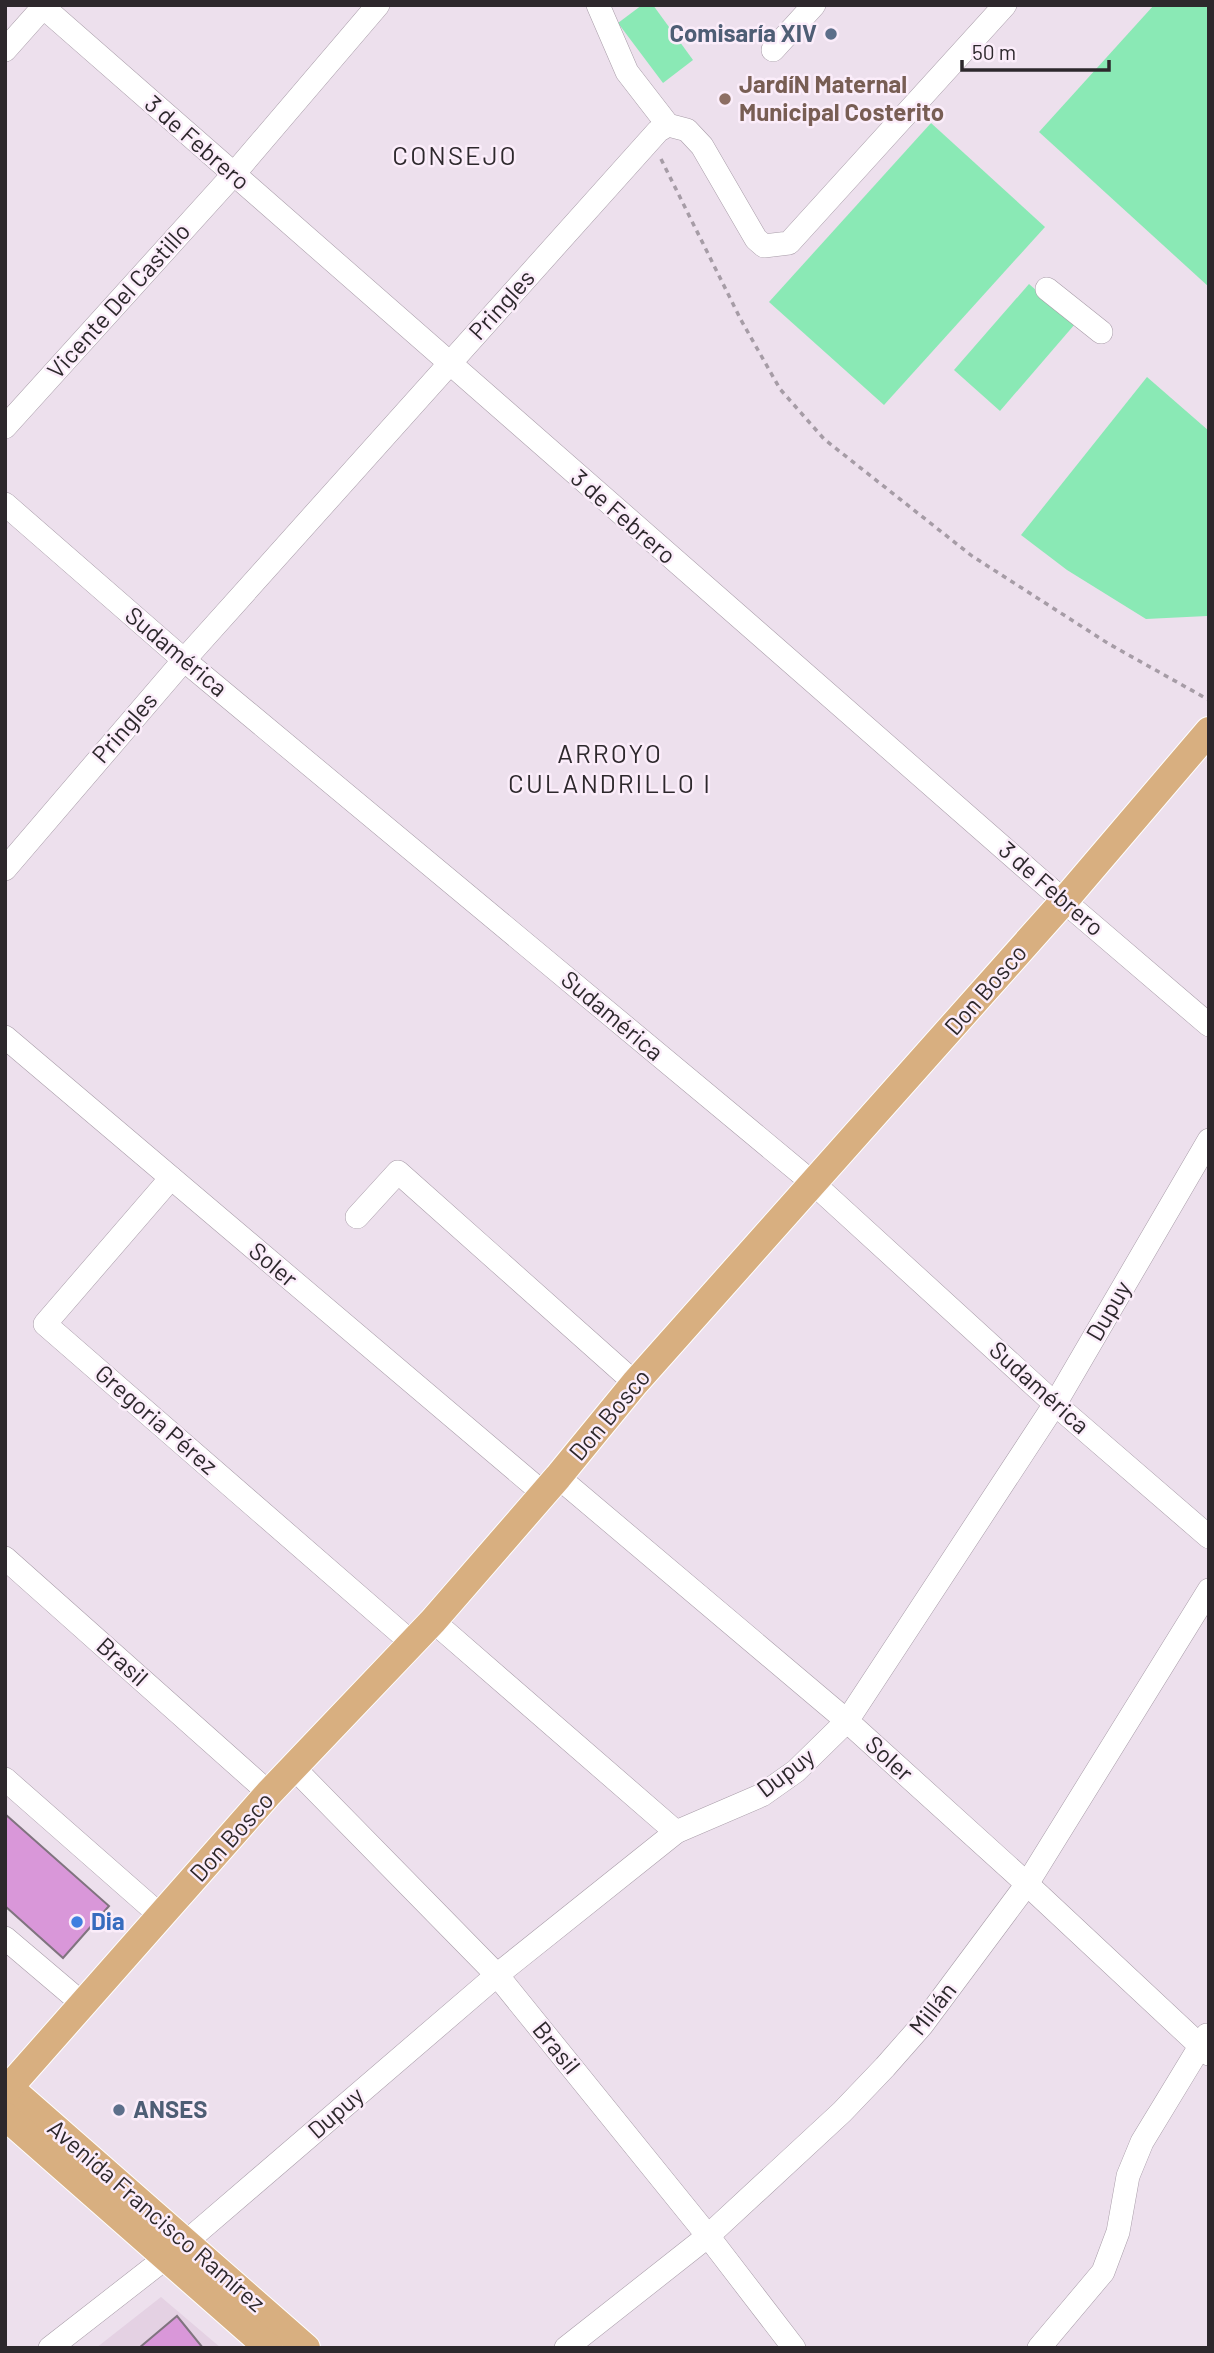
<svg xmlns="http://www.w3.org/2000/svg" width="1214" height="2353" viewBox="0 0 1214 2353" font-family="Barlow,sans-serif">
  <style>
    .built { fill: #e4d1e3 }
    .green { fill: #8ae9b5 }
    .building { fill: #d997d9; stroke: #80747f; stroke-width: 2 }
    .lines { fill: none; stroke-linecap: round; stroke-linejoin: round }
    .minor-casing { stroke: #a89ca8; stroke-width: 24 }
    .major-casing { stroke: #fff; stroke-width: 30 }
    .path { stroke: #a69ca6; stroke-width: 3.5; stroke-dasharray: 5 5; stroke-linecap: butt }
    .minor { stroke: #fff; stroke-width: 23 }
    .major { stroke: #d8af80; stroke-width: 28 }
    .service-dot { fill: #5c6f8a; stroke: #fbedfa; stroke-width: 2.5 }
    .education-dot { fill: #8d6e63; stroke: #fbedfa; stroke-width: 2.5 }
    .shop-dot { fill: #3f7fe0; stroke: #fbedfa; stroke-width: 2.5 }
    .labels { text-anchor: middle; stroke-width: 5; stroke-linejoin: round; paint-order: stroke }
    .service-label { font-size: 24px; font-weight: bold; fill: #4e5e75; stroke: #fbedfa; text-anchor: end }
    .education-label { font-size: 24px; font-weight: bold; fill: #785e54; stroke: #fbedfa; text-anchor: start }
    .street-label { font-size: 24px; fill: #2d282c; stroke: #fbedfa }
    .shop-label { font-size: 24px; font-weight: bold; fill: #366cbe; stroke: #fbedfa; text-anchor: start }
    .neighbourhood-label { font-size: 26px; letter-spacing: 2px; fill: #2d282c; stroke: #fbedfa }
  </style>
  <rect width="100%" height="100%" fill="#ede0ed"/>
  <polygon class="built" points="161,2297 221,2348 96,2348"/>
  <g class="green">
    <polygon points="642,5 653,5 693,60 663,83 618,23"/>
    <polygon points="1154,5 1209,5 1209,287 1039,132"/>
    <polygon points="931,123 1045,227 884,405 769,302"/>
    <polygon points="1029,284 1075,324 1000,411 954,370"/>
    <polygon points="1147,377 1209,431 1207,616 1146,619 1067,570 1021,535"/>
  </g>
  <g class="building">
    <polygon points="5,1814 109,1906 63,1958 5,1906"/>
    <polygon points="177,2316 203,2348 139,2348"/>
  </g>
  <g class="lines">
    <g class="minor-casing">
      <g id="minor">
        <polyline points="41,5 1064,901 1209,1025"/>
        <polyline points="598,5 627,72 668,125"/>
        <polyline points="5,50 45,5"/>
        <polyline points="773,50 814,5"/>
        <polyline points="1047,289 1101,332"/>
        <polyline points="5,427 233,175 378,5"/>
        <polyline points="5,504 184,660 814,1184 1055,1404 1209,1537"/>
        <polyline points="5,869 184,660 658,131 668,125 687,130 702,146 756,239 764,246 789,243 1005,5"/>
        <polyline points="5,1037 543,1493"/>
        <polyline points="171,1178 45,1324 412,1643"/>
        <polyline points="357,1217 398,1172 635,1383"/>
        <polyline points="558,1477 847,1721 1027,1884 1209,2054"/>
        <polyline points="5,1558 269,1793"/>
        <polyline points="433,1621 676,1832"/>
        <polyline points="294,1768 497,1975 708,2236 794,2348"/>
        <polyline points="5,1779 161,1916"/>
        <polyline points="5,1938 84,2005"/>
        <polyline points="50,2348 186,2242 497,1975 676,1832 762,1795 796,1771 847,1721 1055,1404 1209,1140"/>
        <polyline points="566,2348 708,2236 842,2112 885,2067 922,2025 1027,1884 1209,1590"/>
        <polyline points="1039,2348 1103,2272 1118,2232 1128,2176 1142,2142 1207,2035"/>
      </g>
    </g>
    <g class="major-casing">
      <g id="major">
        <polyline points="5,2084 306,2348"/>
        <polyline points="5,2092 269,1793 433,1621 558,1477 635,1383 1064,901 1209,731"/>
        <polyline points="5,2116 269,2348"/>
      </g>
    </g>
    <polyline class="path" points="661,159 741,320 780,389 824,439 972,556 1109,644 1209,700"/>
    <use href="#minor" class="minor"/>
    <use href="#major" class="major"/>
  </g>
  <g class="service-dot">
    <circle cx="831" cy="34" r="7"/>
    <circle cx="119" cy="2110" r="7"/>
  </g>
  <circle class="education-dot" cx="725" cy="99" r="7"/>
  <circle class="shop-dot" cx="77" cy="1922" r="7"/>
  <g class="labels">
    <g class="service-label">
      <text x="817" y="42">Comisaría XIV</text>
      <text x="133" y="2118" text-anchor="start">ANSES</text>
    </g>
    <g class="education-label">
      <text x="739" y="93">JardíN Maternal<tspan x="739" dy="28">Municipal Costerito</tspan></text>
    </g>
    <g class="street-label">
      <text transform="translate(197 143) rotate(41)" y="8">3 de Febrero</text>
      <text transform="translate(119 301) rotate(-48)" y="8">Vicente Del Castillo</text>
      <text transform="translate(502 305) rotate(-48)" y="8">Pringles</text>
      <text transform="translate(623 517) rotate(41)" y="8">3 de Febrero</text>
      <text transform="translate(176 652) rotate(40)" y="8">Sudamérica</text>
      <text transform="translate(125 728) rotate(-49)" y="8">Pringles</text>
      <text transform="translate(1051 889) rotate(41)" y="8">3 de Febrero</text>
      <text transform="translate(986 990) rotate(-49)" y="8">Don Bosco</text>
      <text transform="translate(612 1016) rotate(40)" y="8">Sudamérica</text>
      <text transform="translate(273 1265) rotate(40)" y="8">Soler</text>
      <text transform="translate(1109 1311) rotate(-60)" y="8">Dupuy</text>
      <text transform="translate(1039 1388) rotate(42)" y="8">Sudamérica</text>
      <text transform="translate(610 1415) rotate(-50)" y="8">Don Bosco</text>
      <text transform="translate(156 1420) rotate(41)" y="8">Gregoria Pérez</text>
      <text transform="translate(122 1662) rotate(42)" y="8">Brasil</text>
      <text transform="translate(889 1759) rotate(42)" y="8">Soler</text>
      <text transform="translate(786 1773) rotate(-37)" y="8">Dupuy</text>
      <text transform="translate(232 1837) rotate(-48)" y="8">Don Bosco</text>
      <text transform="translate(933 2009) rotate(-52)" y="8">Millán</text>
      <text transform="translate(556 2048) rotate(51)" y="8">Brasil</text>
      <text transform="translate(336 2113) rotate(-41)" y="8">Dupuy</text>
      <text transform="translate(156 2216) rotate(41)" y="8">Avenida Francisco Ramírez</text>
    </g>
    <g class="shop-label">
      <text x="91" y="1930">Dia</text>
    </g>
    <g class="neighbourhood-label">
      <text x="455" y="165">CONSEJO</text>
      <text x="610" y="763">ARROYO<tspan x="610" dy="30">CULANDRILLO I</tspan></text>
    </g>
  </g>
  <rect width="1214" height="2353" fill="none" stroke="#2d282c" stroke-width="14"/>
  <path d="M962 60v10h147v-10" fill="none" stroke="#2d282c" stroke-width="3.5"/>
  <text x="972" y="60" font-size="21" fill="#2d282c" stroke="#fbedfa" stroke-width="5" paint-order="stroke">50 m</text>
</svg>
